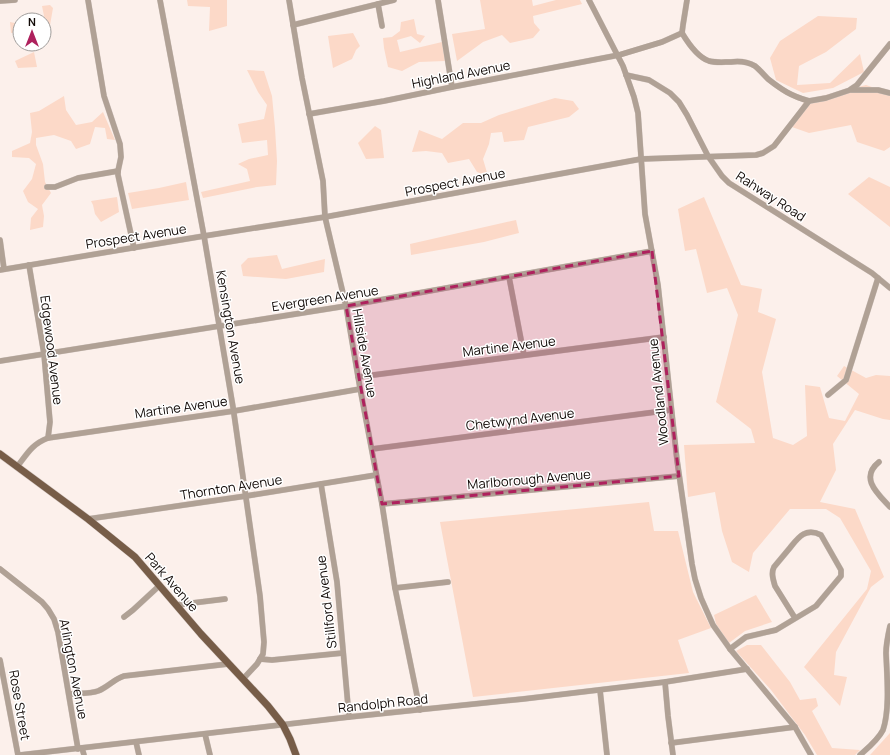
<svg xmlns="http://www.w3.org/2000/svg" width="890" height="755" viewBox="0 0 890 755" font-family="Manrope,sans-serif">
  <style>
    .green { fill: #fcd9c8 }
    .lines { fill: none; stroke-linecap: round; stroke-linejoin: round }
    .minor-casing { stroke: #d6cbc6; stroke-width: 6 }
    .major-casing { stroke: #d6cbc6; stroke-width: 8 }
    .minor { stroke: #b0a195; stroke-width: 5.5 }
    .major { stroke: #775d48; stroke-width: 7 }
    .marked { fill: #ae215d; fill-opacity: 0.2; stroke: #ae215d; stroke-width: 3; stroke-dasharray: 8 5; stroke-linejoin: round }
    .labels { text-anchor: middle; stroke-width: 3; stroke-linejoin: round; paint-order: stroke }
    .street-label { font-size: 13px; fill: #110906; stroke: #fff }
  </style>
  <rect width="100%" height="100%" fill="#fcf0eb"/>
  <g class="green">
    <polygon points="187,0 227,0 227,26 209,31 210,7 188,6"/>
    <polygon points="480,0 532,0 533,6 556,0 580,0 582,4 533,16 534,23 540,30 533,38 510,43 502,35 483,42 457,61 452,34 485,29"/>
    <polygon points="50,5 53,8 49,31 44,31 44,22 45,21 42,6"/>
    <polygon points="818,16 857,18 856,29 826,52 799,66 797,85 830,83 860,54 864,72 833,88 803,93 776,80 770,58 780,41"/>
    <polygon points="414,19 417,34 425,36 420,43 411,36 397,40 400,52 442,42 445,61 419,62 402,71 388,67 384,48 383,38 392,37 400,31 401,22"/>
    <polygon points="10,22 20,24 20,32 11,33"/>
    <polygon points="353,33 360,46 356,50 352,59 333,68 328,36"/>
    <polygon points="34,52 37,67 18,68 15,61"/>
    <polygon points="247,70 264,71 272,96 275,128 277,161 276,185 257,187 203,198 201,192 250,181 247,169 238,164 249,159 268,155 267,140 242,143 238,124 264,119 267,105 258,92"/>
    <polygon points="866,85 890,93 890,147 884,151 857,142 851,125 809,133 789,126 805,100"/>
    <polygon points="64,96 66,110 76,125 92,122 103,112 115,140 107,139 105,128 95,127 90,144 76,149 71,141 54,135 36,138 36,145 43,164 45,182 51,193 42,205 44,216 43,227 30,230 31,218 38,209 28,202 23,191 32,179 36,164 29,158 12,157 12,151 30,143 32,132 30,113 39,111"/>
    <polygon points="555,98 573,101 579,109 569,117 528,127 524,140 504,142 502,132 491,133 489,144 483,159 488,176 477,172 469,159 448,163 442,153 426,151 412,152 419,130 442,139 463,123 481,123 499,115"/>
    <polygon points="375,126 381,130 384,158 366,159 358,143"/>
    <polygon points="869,177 890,187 890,227 848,194"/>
    <polygon points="186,182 189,200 132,209 128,193 159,188"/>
    <polygon points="117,197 119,212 101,222 95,214 93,205 91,201"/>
    <polygon points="704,197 741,285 762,289 758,312 776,319 762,372 773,438 793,445 807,436 805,385 820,387 829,418 845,421 859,394 837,376 844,366 866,378 876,375 890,376 890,420 883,419 855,410 833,444 836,470 820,502 855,509 884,577 871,587 836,652 834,675 847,677 840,706 804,667 867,589 871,571 840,518 826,509 790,509 753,553 749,572 732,562 722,531 715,492 688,497 684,445 755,443 751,429 716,402 738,315 727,288 707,293 696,249 685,251 678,209"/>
    <polygon points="516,220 519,233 484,242 411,255 410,244"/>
    <polygon points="277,255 282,269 325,259 324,272 286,279 243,276 241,265 248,258"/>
    <polygon points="649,502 654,531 678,531 693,592 711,628 678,640 689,673 473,697 440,522"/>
    <polygon points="756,595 772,622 745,631 729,643 716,624 714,615"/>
    <polygon points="747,645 761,645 790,682 800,700 816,698 818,706 812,711 832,748 860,750 855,755 817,755 805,735 771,690 736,651"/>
    <polygon points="890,733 890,755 870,755"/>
  </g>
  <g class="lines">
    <g class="minor-casing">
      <g id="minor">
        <polyline points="88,0 104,96 120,144 121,157 118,171 118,175 134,248"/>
        <polyline points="160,0 204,236 233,407 260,596 264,642 263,654 257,664 243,679"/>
        <polyline points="289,0 302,78 323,181 325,217 346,306 360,388 382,504 395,588 420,710"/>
        <polyline points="438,0 452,87"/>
        <polyline points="589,0 623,66 634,97 638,113 645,214 658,285 677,460 692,564 695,579 701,598 713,625 730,649 795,727 811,755"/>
        <polyline points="0,1 15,0"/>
        <polyline points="378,4 382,26"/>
        <polyline points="293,25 394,0"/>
        <path d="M682,33C688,43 697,57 709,61C716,63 724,62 731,62C739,61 748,62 755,66C760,70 764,75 768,79C782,90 791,96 809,101"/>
        <polyline points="682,33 683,25 687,0"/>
        <polyline points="626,75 649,80 670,93 679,102 687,115 708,156 722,176 729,183 872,273 890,288"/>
        <polyline points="851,89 857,85 890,44"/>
        <polyline points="309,114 384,101 452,87 619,55 662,42 682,33"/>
        <polyline points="47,187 55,187 78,178 118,171"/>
        <polyline points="0,240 4,269"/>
        <polyline points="29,265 44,354 50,422 48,438"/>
        <polyline points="0,270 204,236 325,217 641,159 756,155 763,153 774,146 809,101 826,98 850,90 878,90 890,93"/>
        <polyline points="509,277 524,355"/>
        <polyline points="0,361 346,306 652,251"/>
        <polyline points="358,377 664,337"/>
        <polyline points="828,395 846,380 878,278"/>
        <polyline points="372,449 671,410"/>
        <path d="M879,462C859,478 878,494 890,507"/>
        <path d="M17,467C27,454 32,444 48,438L234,411L360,389"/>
        <polyline points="321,484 337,582 349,717"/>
        <polyline points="382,504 679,476"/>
        <polyline points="88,519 246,496 376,475"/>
        <polyline points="0,569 42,602 48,609 54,619 58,632 78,749"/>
        <polyline points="395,588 448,582"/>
        <polyline points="176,605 225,599"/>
        <polyline points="124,617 133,610 159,586"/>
        <path d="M730,649L746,637L776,630L816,606L841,576V570L821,535C805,527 798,538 789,549C784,555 779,561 774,567C771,573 773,579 775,586L795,618"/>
        <polyline points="260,659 272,660 343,653"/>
        <polyline points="0,660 18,755"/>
        <polyline points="665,682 668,716 673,755"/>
        <polyline points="600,690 607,755"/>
        <path d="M69,694C78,693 90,694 98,691C108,687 114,679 124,676L228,664"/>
        <polyline points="205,734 210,755"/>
        <polyline points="136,742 139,755"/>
        <polyline points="671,743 795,727"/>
        <polyline points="82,748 84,755"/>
        <polyline points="20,755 349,717 523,699 665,682 747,669"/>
        <path d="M860,755C868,748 878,740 883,730C890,709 887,677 886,653C886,644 888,635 890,626"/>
      </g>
    </g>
    <g class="major-casing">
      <polyline id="major" points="0,454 88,519 135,557 201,634 268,706 283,725 290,739 296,755"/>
    </g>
    <use href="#minor" class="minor"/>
    <use href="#major" class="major"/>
  </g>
  <path class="marked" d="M652,251L679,476L382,504L346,306Z"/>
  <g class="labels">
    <g class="street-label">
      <text transform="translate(461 74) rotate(-11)" y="5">Highland Avenue</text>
      <text transform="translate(455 182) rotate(-11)" y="5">Prospect Avenue</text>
      <text transform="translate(771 196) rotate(33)" y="5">Rahway Road</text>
      <text transform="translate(136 236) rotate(-9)" y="5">Prospect Avenue</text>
      <text transform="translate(325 298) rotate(-9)" y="5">Evergreen Avenue</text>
      <text transform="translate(231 327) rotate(80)" y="5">Kensington Avenue</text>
      <text transform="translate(509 346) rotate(-7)" y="5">Martine Avenue</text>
      <text transform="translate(52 350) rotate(83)" y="5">Edgewood Avenue</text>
      <text transform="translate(365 353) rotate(80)" y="5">Hillside Avenue</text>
      <text transform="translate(658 392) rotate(-96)" y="5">Woodland Avenue</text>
      <text transform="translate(181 407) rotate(-8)" y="5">Martine Avenue</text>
      <text transform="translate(520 419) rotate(-7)" y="5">Chetwynd Avenue</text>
      <text transform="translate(529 479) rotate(-5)" y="5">Marlborough Avenue</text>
      <text transform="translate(231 487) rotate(-9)" y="5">Thornton Avenue</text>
      <text transform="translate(172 582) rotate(49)" y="5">Park Avenue</text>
      <text transform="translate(326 602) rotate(-97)" y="5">Stillford Avenue</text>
      <text transform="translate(74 669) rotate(79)" y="5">Arlington Avenue</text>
      <text transform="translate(383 703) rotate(-6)" y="5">Randolph Road</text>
      <text transform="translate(20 705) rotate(80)" y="5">Rose Street</text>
    </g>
  </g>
  <g transform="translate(32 32)"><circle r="19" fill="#ffffff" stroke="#a09d9b"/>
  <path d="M0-3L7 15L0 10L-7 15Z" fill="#ae215d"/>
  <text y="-6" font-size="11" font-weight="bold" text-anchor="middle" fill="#110906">N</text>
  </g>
</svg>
